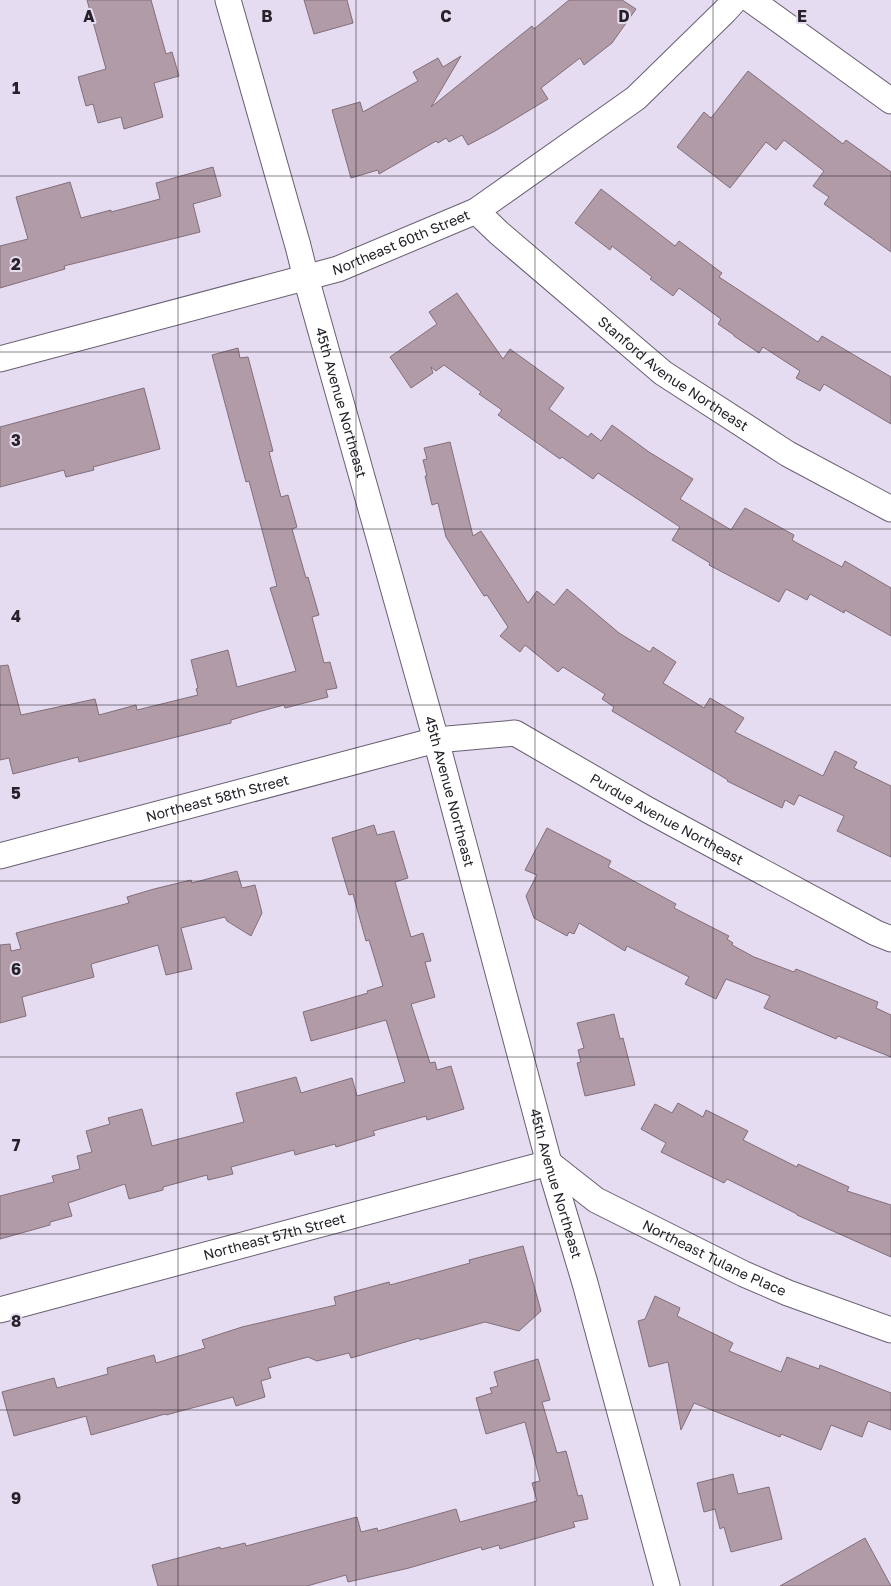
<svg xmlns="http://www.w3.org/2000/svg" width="891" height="1586" viewBox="0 0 891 1586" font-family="'Golos Text',sans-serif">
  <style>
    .building { fill: #b19ba7; stroke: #826e7a }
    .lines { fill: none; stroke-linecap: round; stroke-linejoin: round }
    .street-casing { stroke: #685f71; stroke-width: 27 }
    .street { stroke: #fff; stroke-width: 25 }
    .grid { fill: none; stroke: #26222a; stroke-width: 1; stroke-opacity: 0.55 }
    .labels { text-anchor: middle; stroke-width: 4; stroke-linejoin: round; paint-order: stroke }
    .street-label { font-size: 14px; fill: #26222a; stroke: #e6dcf1 }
    .grid-label { font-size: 16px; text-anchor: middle; font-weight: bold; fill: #26222a; stroke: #e6dcf1; stroke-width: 4; stroke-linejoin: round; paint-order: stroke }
  </style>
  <rect width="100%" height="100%" fill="#e6dcf1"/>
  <g class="building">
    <polygon points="87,0 151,0 166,54 172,52 179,76 154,83 163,117 124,129 121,117 98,123 93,104 86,106 78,77 106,69"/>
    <polygon points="304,0 347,0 353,23 314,34"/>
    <polygon points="569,0 622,0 636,9 612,43 584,65 580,58 541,88 548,99 495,131 468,145 462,135 449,142 446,138 438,143 436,141 379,174 378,170 351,178 332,110 360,102 363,112 418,81 413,72 438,58 443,67 461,56 431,107 532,26 534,29"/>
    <polygon points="748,71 843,144 846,140 891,172 891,252 824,204 829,197 813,186 824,171 784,140 776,150 766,142 730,188 677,147 704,112 711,118"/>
    <polygon points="213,167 221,196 193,204 200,232 64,266 65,269 0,288 0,246 28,239 16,197 70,182 81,218 111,210 111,212 160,199 156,183"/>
    <polygon points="601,189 675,246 679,241 722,273 719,277 818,342 822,336 891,377 891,424 824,384 820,391 796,378 800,371 763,347 759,353 734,336 734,335 718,324 721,319 679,288 673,296 650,279 652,277 612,246 610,250 575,223"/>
    <polygon points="457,293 503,359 510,349 564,388 549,409 588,437 591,433 601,441 612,425 649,452 693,479 680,499 731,530 745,508 794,535 792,540 797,543 842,567 845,561 891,588 891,636 845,610 844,613 810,594 807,600 786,589 779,602 709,565 710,563 672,540 680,527 598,473 593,479 562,457 560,459 498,415 502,410 479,394 481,392 444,365 436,371 431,367 433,373 411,388 390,357 437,324 429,312"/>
    <polygon points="238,348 240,358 248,357 273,451 269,452 281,497 288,495 297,527 292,529 306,578 308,577 319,615 312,617 324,663 330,662 337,688 326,690 328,697 285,708 284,705 258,712 231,720 231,723 79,762 78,757 13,774 9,758 0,760 0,666 8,665 21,715 95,699 99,715 136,705 137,710 198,695 196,689 198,688 191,660 228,650 237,687 296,671 270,588 277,586 249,481 246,482 212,355"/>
    <polygon points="144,388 160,449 93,467 94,470 66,477 64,470 0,487 0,427"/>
    <polygon points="450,442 473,536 481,531 528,603 537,591 554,605 567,589 619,633 650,652 653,647 676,662 663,683 704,708 710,698 744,718 735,732 823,776 835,751 857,762 854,768 891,786 891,857 837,831 844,816 799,795 794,805 785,800 782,808 727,781 728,780 612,711 614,707 602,699 605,694 563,667 558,672 525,645 520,652 500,636 508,627 487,595 484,596 446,537 438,503 432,505 425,476 427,476 423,460 427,459 424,448"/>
    <polygon points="374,825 377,835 394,831 408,878 395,882 411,937 423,933 431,961 425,962 435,997 411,1004 430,1063 435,1062 437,1070 451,1066 464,1109 427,1120 426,1116 373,1131 375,1135 336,1147 335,1144 295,1155 294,1150 231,1167 233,1174 208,1180 207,1175 163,1187 163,1190 129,1199 125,1184 68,1203 72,1216 50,1222 50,1225 0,1239 0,1196 54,1182 52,1176 80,1169 77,1156 92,1152 86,1131 110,1124 108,1118 142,1109 152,1146 244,1122 236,1093 296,1077 301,1093 352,1078 357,1096 405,1082 386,1020 311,1041 303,1012 368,993 367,991 383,986 369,940 366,941 353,894 349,895 332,838"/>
    <polygon points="547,828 611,861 608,867 676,904 674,908 729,936 727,939 733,943 732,945 754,957 794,972 796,969 878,1002 876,1008 891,1015 891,1057 838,1036 836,1039 764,1008 770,996 726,979 716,999 685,984 689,977 627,946 625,951 579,923 574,934 569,932 567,936 534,918 526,896 537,875 525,870"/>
    <polygon points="237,871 242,888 255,885 262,913 251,936 227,921 225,917 181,928 192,969 166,975 158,945 91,964 94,977 22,997 26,1016 0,1023 0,945 10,944 11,951 21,949 16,933 129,903 127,897 154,889 191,880 192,883"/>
    <polygon points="614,1014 620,1039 623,1038 635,1085 585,1096 577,1063 581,1062 578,1050 584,1048 577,1023"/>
    <polygon points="678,1103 703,1117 706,1110 748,1131 743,1140 797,1167 798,1164 849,1187 847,1191 891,1205 891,1257 797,1215 797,1214 727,1179 724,1183 661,1152 666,1143 641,1129 655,1104 672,1113"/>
    <polygon points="523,1246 541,1311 519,1331 485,1322 420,1340 419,1338 351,1358 349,1353 317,1361 308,1357 268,1368 271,1378 261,1381 265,1397 236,1406 233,1397 166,1415 165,1414 91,1435 86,1416 14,1436 2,1392 54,1378 57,1388 108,1374 107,1368 154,1355 156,1363 205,1348 202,1340 242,1327 336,1305 334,1297 389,1282 390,1285 470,1263 469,1260"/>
    <polygon points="655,1296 680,1308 677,1316 733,1343 729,1351 781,1372 787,1357 819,1369 820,1365 891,1393 891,1430 868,1421 862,1437 831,1425 821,1450 781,1434 780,1437 694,1403 681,1430 668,1362 649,1367 638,1321 645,1319"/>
    <polygon points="538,1359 550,1400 542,1402 557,1453 566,1451 578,1496 582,1495 588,1519 573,1522 575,1527 500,1549 499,1545 482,1550 481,1547 409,1568 348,1582 346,1575 307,1586 158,1586 152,1565 220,1547 221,1549 245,1543 246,1546 357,1517 361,1532 377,1528 378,1531 456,1509 460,1522 537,1501 532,1483 540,1481 525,1422 486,1434 476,1398 492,1393 490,1388 498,1386 494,1372"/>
    <polygon points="733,1474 738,1494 769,1487 782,1539 731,1552 724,1527 720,1529 715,1509 704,1512 697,1483"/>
    <polygon points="865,1538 891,1586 780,1586"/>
  </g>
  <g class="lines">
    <g class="street-casing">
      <g id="street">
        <path id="s1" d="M228,0L298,246L306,278L436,740L549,1163L585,1283L667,1586"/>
        <polyline points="751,0 891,101"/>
        <path id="s2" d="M476,211L499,233L663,373L788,454L891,509"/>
        <path id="s3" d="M0,359L338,269L476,211L636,98L725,11L735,0"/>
        <path id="s4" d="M0,856L436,740L515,733L648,810L876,933L891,939"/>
        <path id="s5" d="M0,1310L549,1163L596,1200L744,1274L788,1293L891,1330"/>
      </g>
    </g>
    <use href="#street" class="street"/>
  </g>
  <path class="grid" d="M178,0V1586M356,0V1586M535,0V1586M713,0V1586M0,176H891M0,352H891M0,529H891M0,705H891M0,881H891M0,1057H891M0,1234H891M0,1410H891"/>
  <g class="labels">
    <g class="street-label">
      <text dy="5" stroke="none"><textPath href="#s3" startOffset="418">Northeast 60th Street</textPath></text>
      <text dy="5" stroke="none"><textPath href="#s2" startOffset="256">Stanford Avenue Northeast</textPath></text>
      <text dy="5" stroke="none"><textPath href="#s1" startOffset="418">45th Avenue Northeast</textPath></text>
      <text dy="5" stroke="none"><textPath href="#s1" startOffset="822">45th Avenue Northeast</textPath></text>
      <text dy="5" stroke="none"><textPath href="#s4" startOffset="225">Northeast 58th Street</textPath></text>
      <text dy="5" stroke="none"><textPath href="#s4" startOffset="705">Purdue Avenue Northeast</textPath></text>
      <text dy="5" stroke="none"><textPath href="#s1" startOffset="1228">45th Avenue Northeast</textPath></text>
      <text dy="5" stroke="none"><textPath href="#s5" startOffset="284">Northeast 57th Street</textPath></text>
      <text dy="5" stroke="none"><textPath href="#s5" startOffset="760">Northeast Tulane Place</textPath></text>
    </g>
  </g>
  <g class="grid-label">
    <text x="89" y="22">A</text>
    <text x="267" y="22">B</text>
    <text x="446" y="22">C</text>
    <text x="624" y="22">D</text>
    <text x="802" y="22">E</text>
    <text x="16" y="94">1</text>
    <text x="16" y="270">2</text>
    <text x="16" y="446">3</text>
    <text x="16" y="622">4</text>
    <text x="16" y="799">5</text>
    <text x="16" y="975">6</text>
    <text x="16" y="1151">7</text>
    <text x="16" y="1327">8</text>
    <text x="16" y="1504">9</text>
  </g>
</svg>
